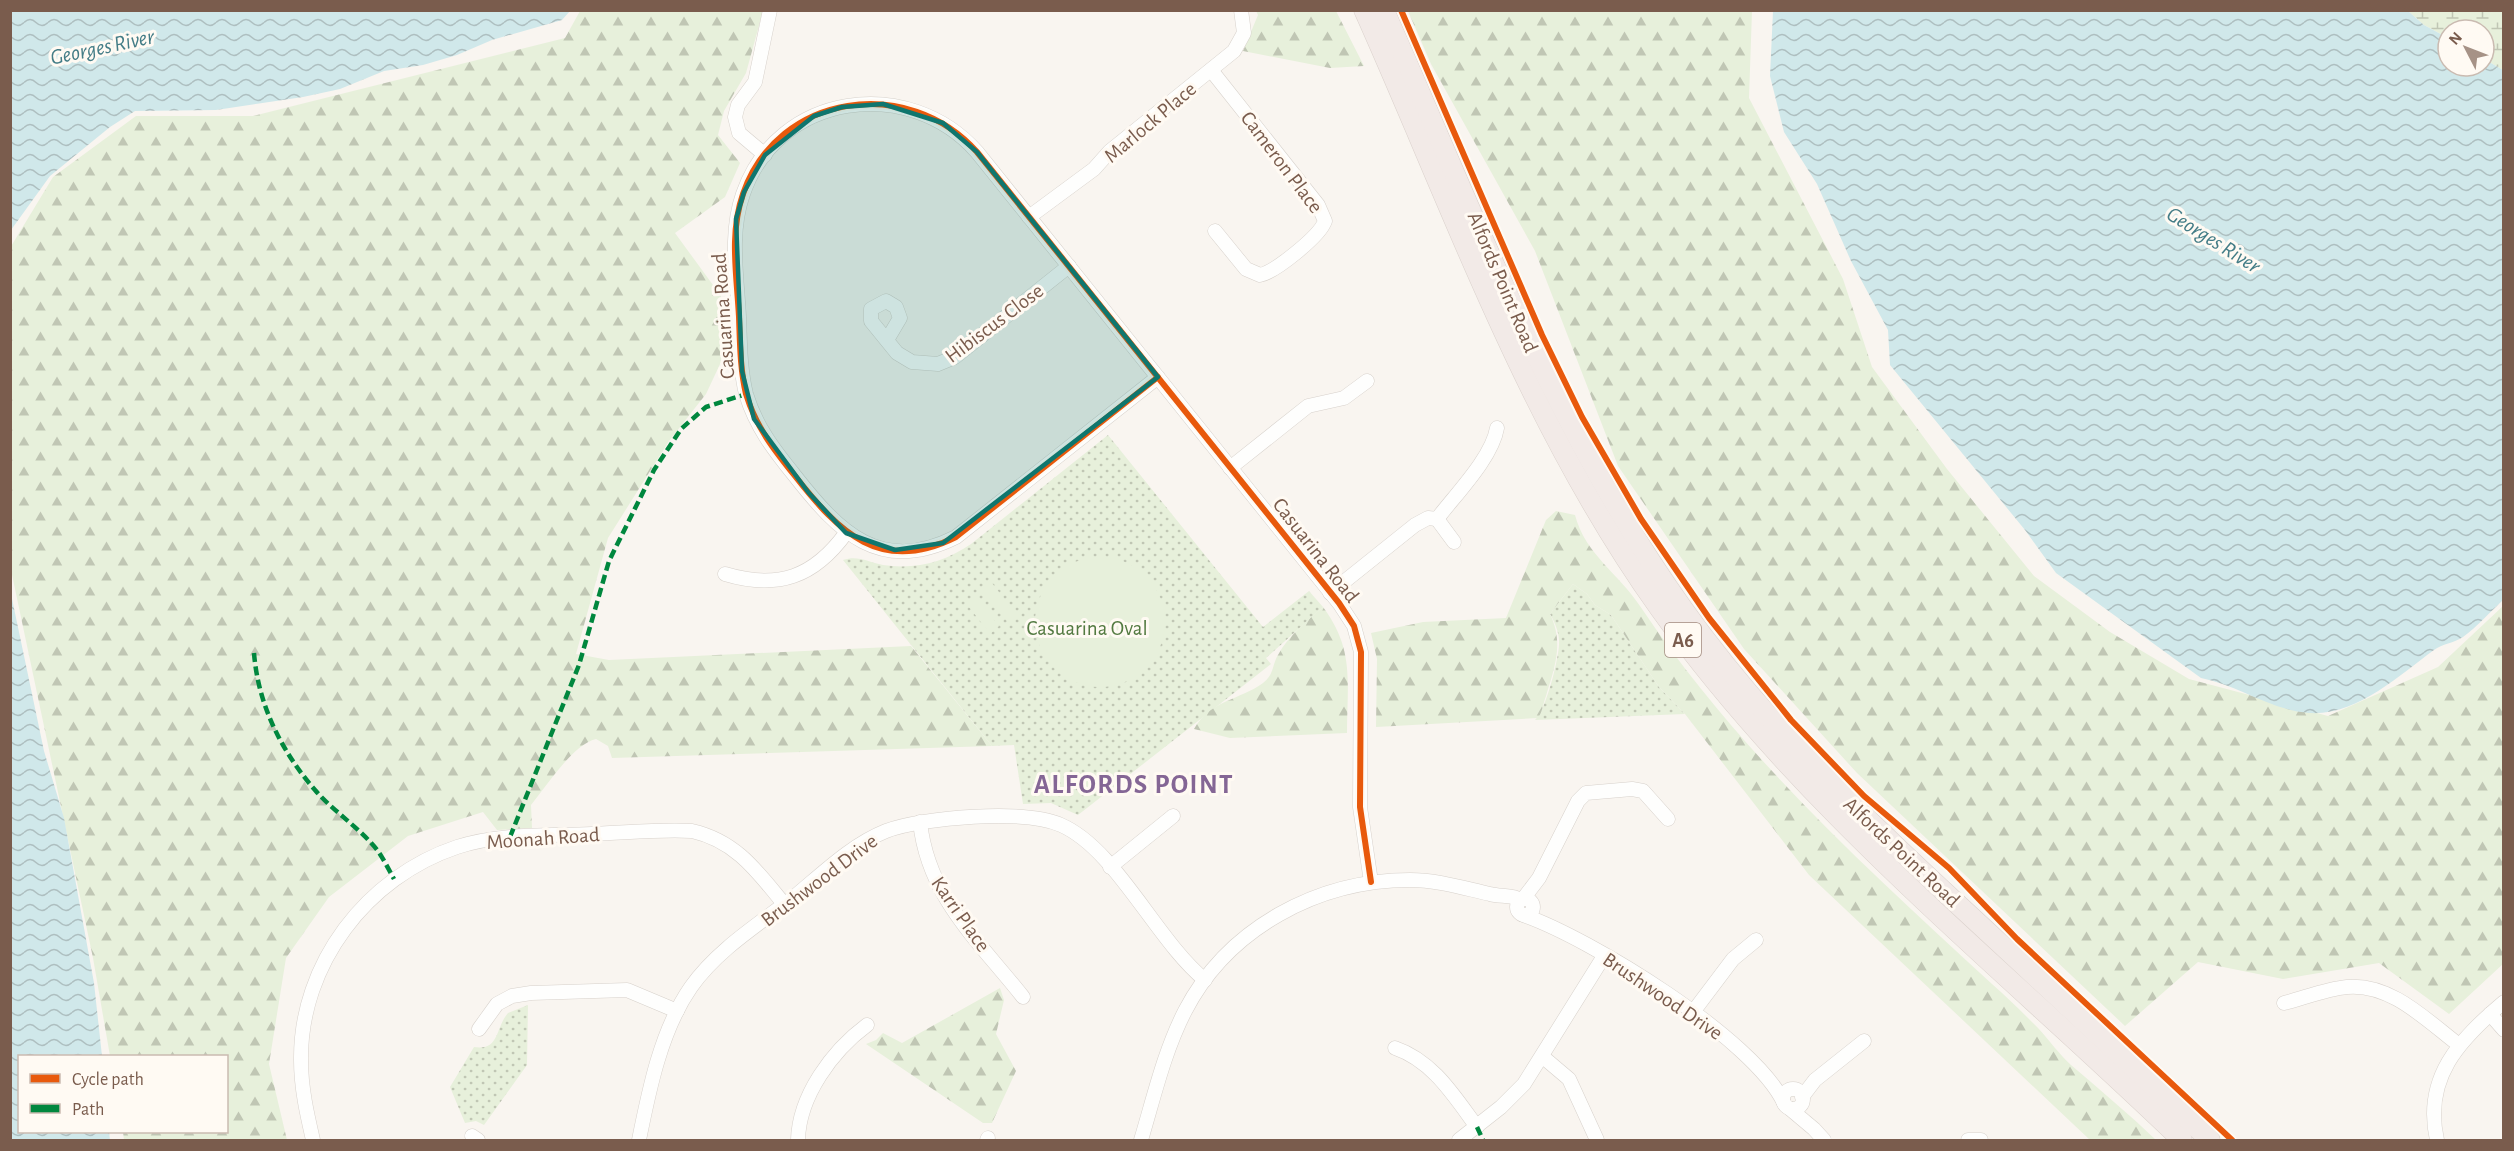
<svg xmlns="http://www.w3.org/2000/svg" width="2514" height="1151" viewBox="0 0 2514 1151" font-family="'Alegreya Sans',sans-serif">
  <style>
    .grass { fill: url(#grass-dots) }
    .forest { fill: url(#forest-firs) }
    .wetland { fill: url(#wetland-marsh) }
    .pitch { fill: #e7f0db }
    .water { fill: url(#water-waves) }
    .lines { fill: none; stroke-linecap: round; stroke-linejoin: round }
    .minor-casing { stroke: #d7d1cb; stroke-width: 15 }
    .highway-casing { stroke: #dad1cc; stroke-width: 21 }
    .minor { stroke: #fefefd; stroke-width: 14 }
    .highway { stroke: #f2eae7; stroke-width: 20 }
    .quiet { stroke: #00873e; stroke-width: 4.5; stroke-dasharray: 9 4.5; stroke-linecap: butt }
    .cycleway-casing { stroke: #fffaf3; stroke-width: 10 }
    .cycleway { stroke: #e8590c; stroke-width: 6 }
    .marked { fill: #0f766e; fill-opacity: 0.2; stroke: #0f766e; stroke-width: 4.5; stroke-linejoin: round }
    .labels { text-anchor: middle; stroke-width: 6; stroke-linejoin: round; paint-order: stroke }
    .shield { fill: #fffaf3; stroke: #a28b7f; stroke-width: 1.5 }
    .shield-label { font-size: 20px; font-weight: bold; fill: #7a5c4d }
    .street-label { font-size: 21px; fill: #7a5c4d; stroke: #fffaf3 }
    .park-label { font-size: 21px; fill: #537a41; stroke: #fffaf3 }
    .water-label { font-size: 22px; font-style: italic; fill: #437c86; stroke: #fffaf3 }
    .district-label { font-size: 27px; font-weight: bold; letter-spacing: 1.5px; fill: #846695; stroke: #fffaf3 }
  </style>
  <defs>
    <pattern id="grass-dots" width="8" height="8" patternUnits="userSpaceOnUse" patternTransform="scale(1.5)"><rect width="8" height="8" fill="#e7f0db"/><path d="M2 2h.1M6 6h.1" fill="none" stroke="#c0c6b4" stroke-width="1.8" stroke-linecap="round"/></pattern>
    <pattern id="forest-firs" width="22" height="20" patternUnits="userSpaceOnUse" patternTransform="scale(1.5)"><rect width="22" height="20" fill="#e7f0db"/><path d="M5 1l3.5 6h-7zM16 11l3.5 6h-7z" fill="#c0c6b4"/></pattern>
    <pattern id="wetland-marsh" width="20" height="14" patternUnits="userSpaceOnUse" patternTransform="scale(1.5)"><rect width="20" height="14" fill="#e7f0db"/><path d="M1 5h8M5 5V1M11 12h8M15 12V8" fill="none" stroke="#c0c6b4"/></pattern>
    <pattern id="water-waves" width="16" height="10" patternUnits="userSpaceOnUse" patternTransform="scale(1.5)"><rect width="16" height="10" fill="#d0e8ea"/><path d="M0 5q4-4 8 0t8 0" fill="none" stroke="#aebfc0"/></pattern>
  </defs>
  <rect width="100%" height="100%" fill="#f9f5f0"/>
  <g class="grass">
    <path d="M1108,435L1263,627L1309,591L1323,607L1266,658L1271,664L1078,815L1051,803L1023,804L1014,745L992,746L843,560C858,555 868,562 883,565C915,570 945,562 971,544Z"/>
    <path d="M1573,584L1587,594L1595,605L1611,615L1659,687L1685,714L1535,720C1546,710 1558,661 1559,645C1560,634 1555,623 1550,614Z"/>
    <path d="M528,1005L527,1065L484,1125L476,1121L465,1123L450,1087L474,1047C500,1051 495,1028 508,1013Z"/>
  </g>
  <g class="forest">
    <path d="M580,11H763L746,73L724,111L718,135L740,163L725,197L675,233L721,296V362L706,394L669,441L608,538L576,654L609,660L911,646L992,746L612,758L608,746L596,739C573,744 546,787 531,805L532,828L497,830L483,812L408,836L329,897L286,958L269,1064L287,1140H124L123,1132H226V1056H110L93,958L11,570L10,248L53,177L136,116H253L565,38Z"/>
    <polygon points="1256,11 1336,11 1364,66 1330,68 1243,51 1258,15"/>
    <polygon points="1408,11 1752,11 1749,98 1843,279 1872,367 1947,469 2034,576 2110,632 2189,679 2328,716 2438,667 2503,606 2503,964 2449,1014 2379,963 2283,979 2198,962 2125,1026 1857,773 1744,649 1618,466 1535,251 1431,64"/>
    <path d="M1556,511L1575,515C1585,554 1619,574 1640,606C1739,753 1863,865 1992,984C2008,998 2023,1013 2038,1028C2049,1040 2059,1054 2071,1065C2100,1090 2129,1114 2156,1140H2090L1809,875L1685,714L1659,687L1611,615L1595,605L1587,594L1573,584L1550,614C1564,643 1555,666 1546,696C1543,703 1543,711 1538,718L1376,727L1377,659L1371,633L1423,622L1506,618L1546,520Z"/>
    <path d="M1323,607C1355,650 1347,682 1347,733L1230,738L1194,729C1210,700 1240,700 1263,683C1274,675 1272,665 1278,655C1288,636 1307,621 1323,607Z"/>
    <polygon points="1000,988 1004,1000 996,1034 1016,1071 992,1123 983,1123 866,1044 876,1040 883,1033 902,1043"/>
  </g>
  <polygon class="wetland" points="2408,11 2503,11 2503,70 2484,59 2484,30 2448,30 2448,38 2424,25"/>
  <g class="pitch">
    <circle cx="1100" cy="622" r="65"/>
    <polygon points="992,583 1016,614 1007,621 983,590"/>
    <polygon points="975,595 999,626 990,634 966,603"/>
  </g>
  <g class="water">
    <polygon points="11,10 570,10 570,11 562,20 492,40 457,55 423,65 384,71 340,89 303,97 216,110 135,111 110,127 50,176 11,230"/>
    <path d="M1773,11H2408L2424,25L2448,38V66H2484V59L2503,70V600C2490,612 2477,627 2463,637C2454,643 2442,644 2434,650C2398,676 2357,716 2309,713C2270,710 2238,685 2201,678L2056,573L2025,530L1890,365L1888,330L1851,261L1817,184L1784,132L1770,76Z"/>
    <polygon points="11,594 44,751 64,818 94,983 102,1056 20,1056 20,1132 109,1132 110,1140 11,1140"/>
  </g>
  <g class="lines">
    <g class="minor-casing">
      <g id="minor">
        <path d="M1211,70L1318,205L1325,221C1320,236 1275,272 1260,275L1246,269L1215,231"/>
        <polyline points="765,155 739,133 735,117 738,105 755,82 770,10"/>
        <polyline points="1029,217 1094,169 1110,151 1234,51 1244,33 1241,10"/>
        <polyline points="887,340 900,318 896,307 886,301 871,309 871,321 897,353 912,362 938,364 955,357 1069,266"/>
        <path d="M1158,377L956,537C880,575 839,532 795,476C774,450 756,427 746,394C740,369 740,343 739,317C737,276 729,234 743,194C778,92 909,75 977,152L1339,603L1354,626L1361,652L1360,807L1371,882"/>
        <polyline points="1230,468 1308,406 1344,398 1367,381"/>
        <path d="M1437,519C1455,495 1492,458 1497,428"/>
        <polyline points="1437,519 1454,542"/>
        <path d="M725,574C778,590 814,577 846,533"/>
        <polyline points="1330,593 1415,525 1428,518 1437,519"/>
        <path d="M920,822C928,897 978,940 1023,997"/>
        <polyline points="1110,867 1173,816"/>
        <circle cx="1525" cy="907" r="8"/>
        <polyline points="1523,899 1539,878 1578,801 1586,793 1632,789 1643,791 1668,819"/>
        <path d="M1523,915C1590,938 1754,1039 1784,1103"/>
        <path d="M2284,1003C2304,998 2326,989 2347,987C2391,983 2426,1020 2459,1045"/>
        <polyline points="1693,1012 1733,959 1756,940"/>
        <polyline points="2490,1014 2504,1030"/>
        <polyline points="479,1029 497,1004 512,996 531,993 627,990 677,1011"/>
        <path d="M1395,1048C1433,1061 1454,1096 1477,1127"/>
        <polyline points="1543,1057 1569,1079 1597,1140"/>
        <circle cx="1793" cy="1099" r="10"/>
        <polyline points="1802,1097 1815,1080 1864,1041"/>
        <polyline points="1789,1108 1814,1129 1824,1140"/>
        <polyline points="472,1136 478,1140"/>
        <path d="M313,1140C307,1114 301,1088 301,1060C300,964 367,877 457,847C500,833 547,836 592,834C625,833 659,829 692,831C736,841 757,871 784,904"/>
        <path d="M639,1140C649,1090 661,1030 691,987C717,950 759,924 794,897C822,874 851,845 886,831C923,817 1025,809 1061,825C1116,849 1156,940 1205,980"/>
        <path d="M798,1140C799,1096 832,1051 867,1025"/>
        <polyline points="987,1140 988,1138"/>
        <path d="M1141,1140C1154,1097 1164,1052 1185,1011C1228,928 1318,880 1410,880C1438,880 1463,888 1490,894C1500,897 1512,894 1521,900"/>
        <polyline points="1459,1140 1501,1107 1524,1084 1604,956"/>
        <polyline points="1968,1140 1981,1140"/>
        <path d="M2437,1140C2423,1078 2459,1040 2504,1002"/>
      </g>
    </g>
    <g class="highway-casing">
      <g id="highway">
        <path d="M1364,10C1455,213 1529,426 1660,609C1805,812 2004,968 2182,1140"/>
        <path d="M1384,10C1475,215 1552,426 1683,609C1764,723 1863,817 1965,911C2047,987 2129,1063 2210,1140"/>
      </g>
    </g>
    <use href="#minor" class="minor"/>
    <use href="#highway" class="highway"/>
    <g class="quiet">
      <path d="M254,653C258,704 281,751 315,790C334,812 360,828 378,851C384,860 389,870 394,879"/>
      <polyline points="510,837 579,665 609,561 654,470 681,429 706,407 746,394"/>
      <polyline points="1477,1127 1483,1140"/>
    </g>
    <g class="cycleway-casing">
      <g id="cycleway">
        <polyline points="1401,10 1542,335 1582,417 1641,519 1709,618 1791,720 1864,796 1949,868 2017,939 2232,1140"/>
        <path d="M1158,377L956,537C880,575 839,532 795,476C774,450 756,427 746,394C740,369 740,343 739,317C737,276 729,234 743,194C778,92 909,75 977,152L1339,603L1354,626L1361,652L1360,807L1371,882"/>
      </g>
    </g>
    <use href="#cycleway" class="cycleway"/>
  </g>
  <path class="marked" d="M883,104L943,123L977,152L1158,377L943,543L895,550L846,533L808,492L754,419L742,371L736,219L744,192L765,155L814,116L842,107Z"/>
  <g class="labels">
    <rect class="shield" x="1665" y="623" width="36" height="34" rx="4.5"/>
    <g class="shield-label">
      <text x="1683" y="647">A6</text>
    </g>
    <g class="street-label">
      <text transform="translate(1150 122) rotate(-40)" y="7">Marlock Place</text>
      <text transform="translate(1282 162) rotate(53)" y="7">Cameron Place</text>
      <text transform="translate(1503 282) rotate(67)" y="7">Alfords Point Road</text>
      <text transform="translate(723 316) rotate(-94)" y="7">Casuarina Road</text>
      <text transform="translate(994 323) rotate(-37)" y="7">Hibiscus Close</text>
      <text transform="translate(1316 550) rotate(52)" y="7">Casuarina Road</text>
      <text transform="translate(543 838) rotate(-4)" y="7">Moonah Road</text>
      <text transform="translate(1902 852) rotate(43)" y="7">Alfords Point Road</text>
      <text transform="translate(819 880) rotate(-37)" y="7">Brushwood Drive</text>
      <text transform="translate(961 914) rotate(55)" y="7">Karri Place</text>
      <text transform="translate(1663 996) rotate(34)" y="7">Brushwood Drive</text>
    </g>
    <g class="park-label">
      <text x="1087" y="635">Casuarina Oval</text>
    </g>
    <g class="water-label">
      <text transform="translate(102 46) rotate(-12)" y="8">Georges River</text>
      <text transform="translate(2214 239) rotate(32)" y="8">Georges River</text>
    </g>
    <g class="district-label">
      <text x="1134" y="793">ALFORDS POINT</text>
    </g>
  </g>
  <rect width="2514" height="1151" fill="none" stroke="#7a5c4d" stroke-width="24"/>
  <rect x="18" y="1055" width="210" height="78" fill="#fffaf3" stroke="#cabbb1" stroke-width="1.5"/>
  <rect x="30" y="1074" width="30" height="9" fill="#e8590c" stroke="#cabbb1" stroke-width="1.5"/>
  <text x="72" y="1085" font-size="18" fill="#7a5c4d">Cycle path</text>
  <rect x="30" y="1104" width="30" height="9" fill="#00873e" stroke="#cabbb1" stroke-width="1.5"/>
  <text x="72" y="1115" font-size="18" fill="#7a5c4d">Path</text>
  <g transform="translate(2466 48) rotate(312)"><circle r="28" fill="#fffaf3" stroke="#cabbb1" stroke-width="1.5"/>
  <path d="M0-4.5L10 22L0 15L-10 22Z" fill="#a69286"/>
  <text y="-9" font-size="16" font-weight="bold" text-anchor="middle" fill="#7a5c4d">N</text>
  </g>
</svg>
